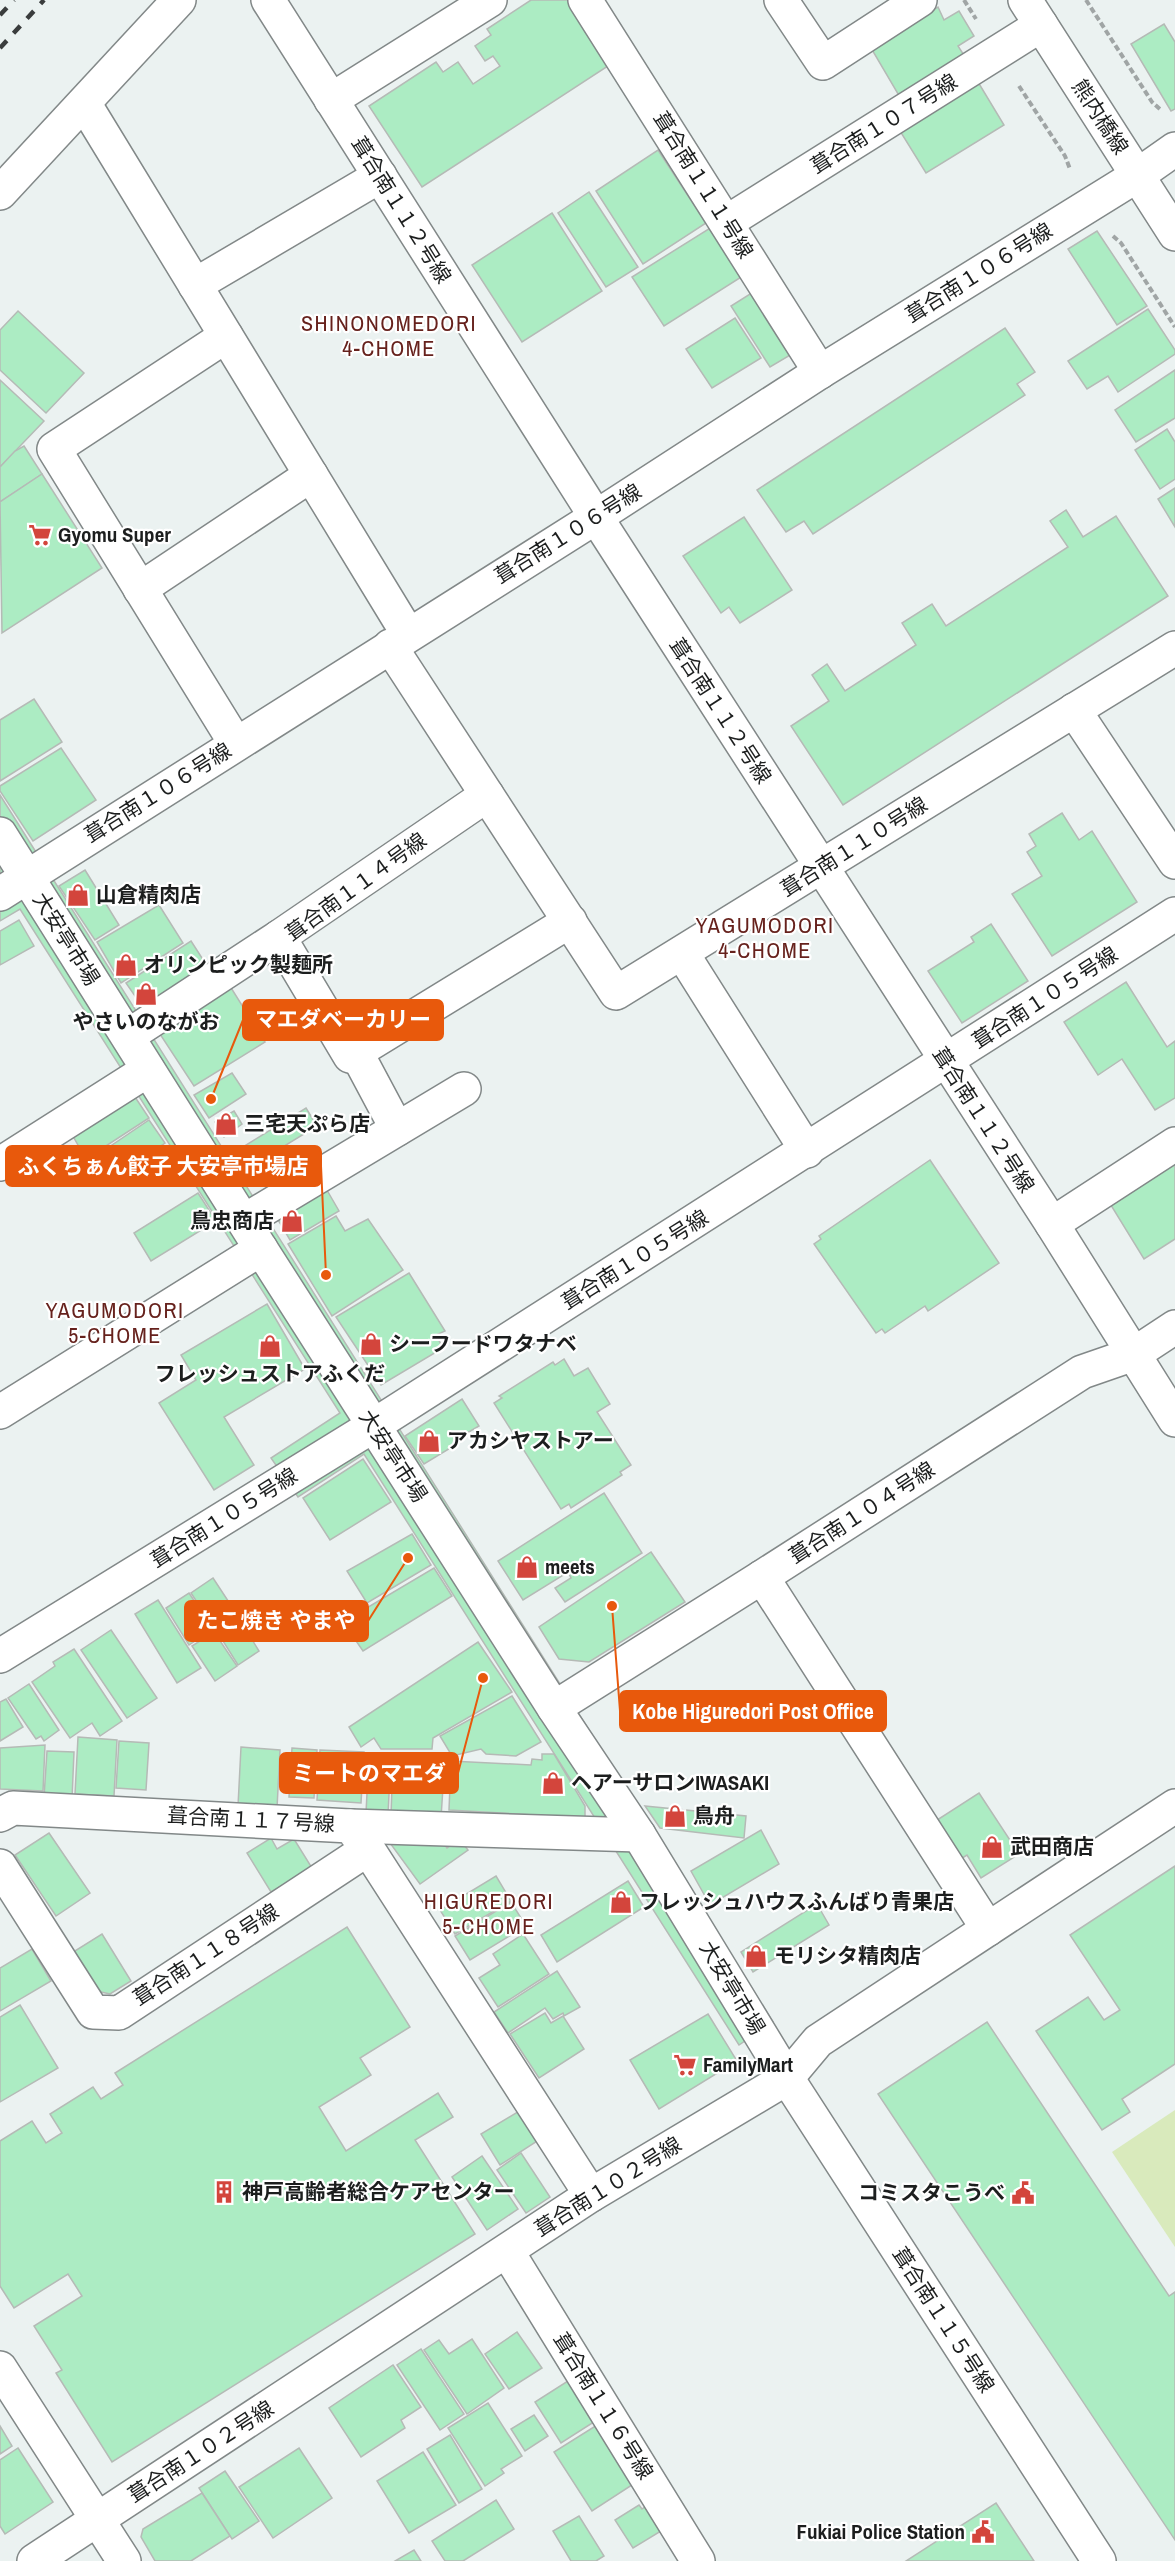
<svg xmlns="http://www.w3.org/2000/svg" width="1175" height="2561" viewBox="0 0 1175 2561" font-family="'Archivo Narrow','Noto Sans JP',sans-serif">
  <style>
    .green { fill: #d9eabc }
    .building { fill: #acecc3; stroke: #b5bab6; stroke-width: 1.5 }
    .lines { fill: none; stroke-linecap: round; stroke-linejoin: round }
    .minor-casing { stroke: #828888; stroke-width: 36 }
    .path { stroke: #a0a5a5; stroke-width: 4; stroke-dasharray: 6 3; stroke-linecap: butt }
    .minor { stroke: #fff; stroke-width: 33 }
    .rail { stroke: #3a3d3d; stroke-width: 4.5; stroke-dasharray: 10 10; stroke-linecap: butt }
    .labels { text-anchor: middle; stroke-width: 4.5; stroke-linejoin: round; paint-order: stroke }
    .street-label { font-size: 21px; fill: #1c1e1e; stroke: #fff }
    .poi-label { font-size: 21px; font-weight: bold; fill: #1c1e1e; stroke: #fff; text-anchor: start }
    .neighbourhood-label { font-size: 22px; letter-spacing: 1.5px; fill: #66211c; stroke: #fff }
    .leader { fill: none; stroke: #e8590c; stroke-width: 2 }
    .callout-dot { fill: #e8590c; stroke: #fff; stroke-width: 2 }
    .callout { fill: #e8590c; stroke: #e8590c; stroke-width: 2 }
    .callout-label { font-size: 22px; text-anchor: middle; font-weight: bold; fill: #fff }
  </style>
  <rect width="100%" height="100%" fill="#ebf2f1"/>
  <polygon class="green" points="1175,2110 1175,2247 1112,2152"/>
  <g class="building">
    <polygon points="531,0 569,0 611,64 422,187 369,106 436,62 443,72 458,62 473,84 500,66 493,56 485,61 475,46 491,35 487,29"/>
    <polygon points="938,7 944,20 959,11 974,36 958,46 967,60 901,99 871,48"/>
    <polygon points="1164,24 1175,42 1175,109 1171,111 1131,44"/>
    <polygon points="978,82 1004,125 926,173 900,131"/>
    <polygon points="658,150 706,223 643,264 596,191"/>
    <polygon points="589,192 638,267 606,287 558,213"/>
    <polygon points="552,213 602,291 522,342 472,265"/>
    <polygon points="715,225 746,274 664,326 632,277"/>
    <polygon points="1097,231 1147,306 1117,325 1068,249"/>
    <polygon points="758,289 797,351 770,367 731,306"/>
    <polygon points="1148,309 1175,350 1175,354 1118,392 1108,376 1087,389 1068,361"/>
    <polygon points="18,311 84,373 46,413 0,370 0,330"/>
    <polygon points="735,318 761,358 712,388 686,349"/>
    <polygon points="1005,328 1035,372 1017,384 1025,395 813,534 804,521 786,532 757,490"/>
    <polygon points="1175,370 1175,418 1136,442 1115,410"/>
    <polygon points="0,380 44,421 0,467"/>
    <polygon points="1167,429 1175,442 1175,479 1160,489 1135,450"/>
    <polygon points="24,446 42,474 0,502 0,467 15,451"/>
    <polygon points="42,474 102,568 2,633 0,502"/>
    <polygon points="1175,488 1175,527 1158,499"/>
    <polygon points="1066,510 1083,537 1116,516 1168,596 843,805 791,726 829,701 812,675 827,664 845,691 916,645 902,623 932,604 946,626 1068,547 1050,521"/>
    <polygon points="744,517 792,590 740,623 729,607 721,613 683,556"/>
    <polygon points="34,699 62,742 0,781 0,720"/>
    <polygon points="61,748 96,800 33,841 0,791 0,786"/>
    <polygon points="0,795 773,2022 739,2045 364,1454 298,1497 271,1458 340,1413 20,909 0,921"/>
    <polygon points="1062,813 1079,840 1092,831 1137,902 1052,956 1012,894 1042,876 1027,852 1036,846 1029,834"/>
    <polygon points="85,870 119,925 95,940 59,886"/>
    <polygon points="159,905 183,943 121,983 97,942"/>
    <polygon points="19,920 34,946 0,965 0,931"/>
    <polygon points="991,924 1028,981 962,1023 928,971 974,942 971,937"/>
    <polygon points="191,941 211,972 146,1012 126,983"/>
    <polygon points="1126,982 1167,1047 1175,1041 1175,1098 1155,1110 1122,1059 1098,1075 1064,1022"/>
    <polygon points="228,983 265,1042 194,1086 156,1028"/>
    <polygon points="232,1073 246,1094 209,1118 194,1095"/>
    <polygon points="131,1091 149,1118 86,1159 70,1131"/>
    <polygon points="306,1108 317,1126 242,1172 230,1155"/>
    <polygon points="234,1111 242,1124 224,1137 215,1122"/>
    <polygon points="149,1120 165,1143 102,1186 87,1162"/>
    <polygon points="930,1160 999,1263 928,1311 925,1306 885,1333 882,1329 876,1333 814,1244 821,1239 819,1236"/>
    <polygon points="1175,1161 1175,1239 1144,1259 1109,1202"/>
    <polygon points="324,1185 339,1211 290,1240 274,1213"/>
    <polygon points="198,1193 216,1221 151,1261 134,1233"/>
    <polygon points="336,1216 345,1231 368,1219 403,1270 332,1316 288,1244"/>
    <polygon points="409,1273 445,1331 436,1335 443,1348 381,1385 336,1317"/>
    <polygon points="267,1304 305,1369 224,1417 254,1465 214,1490 159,1403 196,1380 181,1355"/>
    <polygon points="564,1359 574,1376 588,1368 610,1404 597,1412 631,1465 620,1472 622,1475 571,1508 569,1504 561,1509 494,1403 502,1398 499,1396 553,1362 555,1365"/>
    <polygon points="462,1399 479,1426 455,1440 457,1444 424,1464 405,1436"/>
    <polygon points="363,1459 391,1502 330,1540 303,1498"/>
    <polygon points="604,1493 642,1553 565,1602 555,1588 571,1578 568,1572 523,1600 498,1561"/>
    <polygon points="412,1534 431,1565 367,1603 347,1571"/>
    <polygon points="651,1552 685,1602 589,1662 559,1659 539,1627"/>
    <polygon points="434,1568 452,1596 363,1651 343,1622"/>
    <polygon points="213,1578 238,1616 216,1631 191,1593"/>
    <polygon points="189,1593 213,1629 189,1645 166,1608"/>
    <polygon points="158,1600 201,1668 177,1683 135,1614"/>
    <polygon points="240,1620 259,1651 238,1665 218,1633"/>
    <polygon points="111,1630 157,1698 127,1718 81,1650"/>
    <polygon points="214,1632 237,1666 215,1681 192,1646"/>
    <polygon points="478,1642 512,1692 433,1738 432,1749 381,1749 374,1738 361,1747 349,1727"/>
    <polygon points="74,1649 122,1721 100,1736 92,1723 70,1738 32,1682 55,1666 53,1662"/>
    <polygon points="29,1684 59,1730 44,1741 41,1736 36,1739 8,1698"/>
    <polygon points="512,1696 541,1742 516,1756 486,1754 481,1749 452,1756 440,1736"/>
    <polygon points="6,1699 23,1727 0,1741 0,1702"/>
    <polygon points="78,1737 117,1740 114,1796 75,1794"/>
    <polygon points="119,1741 149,1743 146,1790 116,1788"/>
    <polygon points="45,1745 43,1791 0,1789 0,1748"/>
    <polygon points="241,1747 280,1750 277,1808 238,1806"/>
    <polygon points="292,1748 317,1750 314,1798 289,1797"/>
    <polygon points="320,1750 364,1752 361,1803 317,1800"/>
    <polygon points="47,1751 74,1752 72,1799 44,1797"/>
    <polygon points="369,1754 391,1755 388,1814 366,1813"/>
    <polygon points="542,1754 554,1754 585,1806 585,1818 449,1810 451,1761 531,1765 532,1759 542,1760"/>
    <polygon points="425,1786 443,1787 441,1818 391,1815 392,1787 424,1790"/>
    <polygon points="979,1793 1019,1854 981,1878 967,1855 959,1860 934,1822"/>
    <polygon points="645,1806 746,1816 744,1838 660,1828"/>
    <polygon points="761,1830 779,1864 710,1905 691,1871"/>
    <polygon points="49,1833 90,1893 56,1916 15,1855"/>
    <polygon points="271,1838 277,1849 294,1839 312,1868 271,1892 247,1853"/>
    <polygon points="441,1840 447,1848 457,1841 461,1841 468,1850 420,1884 390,1843"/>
    <polygon points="1175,1866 1175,2064 1122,2099 1130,2112 1102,2130 1036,2031 1088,1997 1104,2020 1120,2010 1070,1935"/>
    <polygon points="496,1876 511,1901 455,1934 440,1910"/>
    <polygon points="628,1881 644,1907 557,1962 541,1935"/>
    <polygon points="511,1902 526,1926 470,1960 455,1936"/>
    <polygon points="817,1904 829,1925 753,1972 741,1952"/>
    <polygon points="347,1927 410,2027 360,2058 371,2075 319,2107 346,2151 438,2093 453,2117 415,2140 475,2234 112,2462 56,2373 62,2370 34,2326 82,2296 68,2274 14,2308 0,2286 0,2141 32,2121 46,2143 62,2133 50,2114 93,2087 101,2099 123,2085 115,2073"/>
    <polygon points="102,1934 131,1981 110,1994 92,1990 70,1954"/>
    <polygon points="523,1934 549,1974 498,2007 479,1978 500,1965 493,1954"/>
    <polygon points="32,1949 51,1981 0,2011 0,1968"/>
    <polygon points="557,1971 580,2007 564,2016 563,2013 553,2019 545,2008 508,2033 494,2012"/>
    <polygon points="20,2005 58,2068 0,2102 0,2017"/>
    <polygon points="545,2013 551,2023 563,2016 584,2049 539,2078 510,2034"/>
    <polygon points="708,2014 737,2061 659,2109 630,2060"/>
    <polygon points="987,2022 1169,2296 1175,2292 1175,2540 878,2094"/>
    <polygon points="526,2107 545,2136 500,2165 481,2134"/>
    <polygon points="521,2153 550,2197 526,2213 497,2170"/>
    <polygon points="482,2156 518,2209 487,2230 452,2177"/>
    <polygon points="517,2332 542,2368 509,2389 485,2354"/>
    <polygon points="472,2339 504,2388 467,2414 424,2350 439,2340 449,2354"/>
    <polygon points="421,2349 464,2414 440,2430 397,2365"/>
    <polygon points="393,2365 421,2407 401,2420 405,2428 361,2457 329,2408"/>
    <polygon points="571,2379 597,2420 561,2443 535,2402"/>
    <polygon points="488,2403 522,2456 501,2469 504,2473 485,2486 448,2428"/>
    <polygon points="534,2415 548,2436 525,2451 511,2429"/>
    <polygon points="597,2425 635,2483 592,2511 554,2452"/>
    <polygon points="0,2426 12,2446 0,2454"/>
    <polygon points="450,2435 482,2489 459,2503 427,2449"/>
    <polygon points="18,2448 53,2502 5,2534 0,2526 0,2460"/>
    <polygon points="299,2448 332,2498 273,2538 239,2487"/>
    <polygon points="423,2452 456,2505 409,2533 377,2481"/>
    <polygon points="225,2471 259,2521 232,2539 199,2488"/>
    <polygon points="202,2493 230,2536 191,2561 155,2561 141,2537 143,2529"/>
    <polygon points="496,2500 514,2529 463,2561 445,2561 432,2541"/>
    <polygon points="996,2503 1034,2561 906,2561"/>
    <polygon points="639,2505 642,2509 646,2506 661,2531 633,2548 615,2520"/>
    <polygon points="579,2516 604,2556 596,2561 571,2561 553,2531"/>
    <polygon points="414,2550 421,2561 395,2561"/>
  </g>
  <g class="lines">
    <g class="minor-casing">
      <g id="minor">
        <polyline points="268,0 596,517 1052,1224 1175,1420"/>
        <polyline points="585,0 820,372"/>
        <polyline points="781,0 823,63 920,0"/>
        <polyline points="1025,0 1175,234"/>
        <polyline points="331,100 490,0"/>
        <polyline points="84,103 408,634"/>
        <polyline points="0,193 179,0"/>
        <polyline points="727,222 1041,25"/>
        <polyline points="195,285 380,176"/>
        <polyline points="226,336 54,449 236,744"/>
        <polyline points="140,589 311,475"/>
        <polyline points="390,646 616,993 1175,648"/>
        <polyline points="1074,710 1175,862"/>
        <polyline points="487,795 279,937 350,1056 570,921"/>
        <polyline points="0,834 261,1249 554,1708 639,1835 787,2078 1099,2561"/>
        <polyline points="0,894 596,517 820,372 1138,175 1175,149"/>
        <polyline points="682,953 807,1151"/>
        <polyline points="128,1036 279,937"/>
        <polyline points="356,1052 397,1129"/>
        <polyline points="0,1164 148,1070"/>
        <polyline points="244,1221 464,1089"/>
        <polyline points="1052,1224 1175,1144"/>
        <polyline points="0,1412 261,1249"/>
        <polyline points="762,1577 988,1929"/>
        <polyline points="0,1656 373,1426 1175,914"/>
        <polyline points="554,1708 762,1577 1082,1372 1134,1354 1175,1327"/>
        <polyline points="0,1815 13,1808 350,1826 368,1849 591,2195"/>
        <polyline points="350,1826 639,1835"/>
        <polyline points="0,1866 93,2012 119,2013 368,1849"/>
        <polyline points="507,2251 698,2561"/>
        <polyline points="0,2368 124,2561"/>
        <polyline points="34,2561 591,2195 787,2078 818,2041 1175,1806"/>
      </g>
    </g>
    <g class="path">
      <polyline points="964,0 976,19"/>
      <polyline points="1086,0 1152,102 1161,110"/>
      <polyline points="1019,86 1065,156 1070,169"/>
      <polyline points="1113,236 1121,243 1175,327"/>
    </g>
    <use href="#minor" class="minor"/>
    <g class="rail">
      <polyline points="0,15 14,0"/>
      <polyline points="0,48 44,0"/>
    </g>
  </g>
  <defs>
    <g id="supermarket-bare" transform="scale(1.8)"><path d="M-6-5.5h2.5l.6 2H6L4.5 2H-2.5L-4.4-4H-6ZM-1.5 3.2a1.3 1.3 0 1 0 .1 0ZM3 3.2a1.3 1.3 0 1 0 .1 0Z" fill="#d3453c" stroke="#fff" stroke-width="2.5" paint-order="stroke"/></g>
    <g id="shop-bare" transform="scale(1.8)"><path d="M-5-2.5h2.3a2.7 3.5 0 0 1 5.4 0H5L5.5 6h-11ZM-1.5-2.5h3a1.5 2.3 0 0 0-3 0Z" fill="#d3453c" stroke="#fff" stroke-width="2.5" paint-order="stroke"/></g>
    <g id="building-bare" transform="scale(1.8)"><path d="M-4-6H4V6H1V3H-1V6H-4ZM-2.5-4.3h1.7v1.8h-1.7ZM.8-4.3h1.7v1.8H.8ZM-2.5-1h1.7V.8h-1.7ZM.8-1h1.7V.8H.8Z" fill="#d3453c" stroke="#fff" stroke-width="2.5" paint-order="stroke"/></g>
    <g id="civic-bare" transform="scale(1.8)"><path d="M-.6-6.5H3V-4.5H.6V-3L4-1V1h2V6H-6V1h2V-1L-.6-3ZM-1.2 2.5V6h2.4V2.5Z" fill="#d3453c" stroke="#fff" stroke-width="2.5" paint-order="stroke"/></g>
  </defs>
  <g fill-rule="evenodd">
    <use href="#supermarket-bare" x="40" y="535"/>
    <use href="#shop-bare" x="78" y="895"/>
    <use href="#shop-bare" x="126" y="965"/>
    <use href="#shop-bare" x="146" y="994"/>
    <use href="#shop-bare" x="226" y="1124"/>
    <use href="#shop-bare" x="292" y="1221"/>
    <use href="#shop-bare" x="371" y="1344"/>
    <use href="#shop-bare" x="270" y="1346"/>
    <use href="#shop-bare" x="429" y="1441"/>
    <use href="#shop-bare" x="527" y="1567"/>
    <use href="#shop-bare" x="553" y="1783"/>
    <use href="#shop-bare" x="675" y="1816"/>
    <use href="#shop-bare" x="992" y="1847"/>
    <use href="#shop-bare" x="621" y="1902"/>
    <use href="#shop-bare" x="756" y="1956"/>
    <use href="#supermarket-bare" x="685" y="2065"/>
    <use href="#building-bare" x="224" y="2192"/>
    <use href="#civic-bare" x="1023" y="2193"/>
    <use href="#civic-bare" x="983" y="2532"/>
  </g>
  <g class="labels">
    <g class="street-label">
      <text transform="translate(1100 117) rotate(57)" y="7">熊内橋線</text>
      <text transform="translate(884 124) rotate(-32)" y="7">葺合南１０７号線</text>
      <text transform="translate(703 185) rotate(58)" y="7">葺合南１１１号線</text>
      <text transform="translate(401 210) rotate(58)" y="7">葺合南１１２号線</text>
      <text transform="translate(979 273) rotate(-32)" y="7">葺合南１０６号線</text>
      <text transform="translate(568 534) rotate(-32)" y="7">葺合南１０６号線</text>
      <text transform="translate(720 711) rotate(57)" y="7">葺合南１１２号線</text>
      <text transform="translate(158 793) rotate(-32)" y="7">葺合南１０６号線</text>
      <text transform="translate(854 847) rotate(-32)" y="7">葺合南１１０号線</text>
      <text transform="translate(356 887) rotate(-36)" y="7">葺合南１１４号線</text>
      <text transform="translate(66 939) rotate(58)" y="7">大安亭市場</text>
      <text transform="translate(1045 998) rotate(-33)" y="7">葺合南１０５号線</text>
      <text transform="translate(983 1120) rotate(57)" y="7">葺合南１１２号線</text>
      <text transform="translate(635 1260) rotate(-32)" y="7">葺合南１０５号線</text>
      <text transform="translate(393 1456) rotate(57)" y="7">大安亭市場</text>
      <text transform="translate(862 1513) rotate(-33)" y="7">葺合南１０４号線</text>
      <text transform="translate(224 1518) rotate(-32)" y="7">葺合南１０５号線</text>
      <text transform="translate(251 1820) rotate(3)" y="7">葺合南１１７号線</text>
      <text transform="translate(206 1955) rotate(-33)" y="7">葺合南１１８号線</text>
      <text transform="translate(732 1988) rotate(59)" y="7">大安亭市場</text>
      <text transform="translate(608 2187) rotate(-32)" y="7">葺合南１０２号線</text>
      <text transform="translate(943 2320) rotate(57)" y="7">葺合南１１５号線</text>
      <text transform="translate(603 2406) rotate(58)" y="7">葺合南１１６号線</text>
      <text transform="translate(201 2452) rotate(-33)" y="7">葺合南１０２号線</text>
    </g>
    <g class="poi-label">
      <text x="58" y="542">Gyomu Super</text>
      <text x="96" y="902">山倉精肉店</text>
      <text x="144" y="972">オリンピック製麺所</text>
      <text x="146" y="1029" text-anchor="middle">やさいのながお</text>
      <text x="244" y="1131">三宅天ぷら店</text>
      <text x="274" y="1228" text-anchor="end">鳥忠商店</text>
      <text x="389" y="1351">シーフードワタナベ</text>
      <text x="270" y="1381" text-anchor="middle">フレッシュストアふくだ</text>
      <text x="447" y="1448">アカシヤストアー</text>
      <text x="545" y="1574">meets</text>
      <text x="571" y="1790">ヘアーサロンIWASAKI</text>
      <text x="693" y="1823">鳥舟</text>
      <text x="1010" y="1854">武田商店</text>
      <text x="639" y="1909">フレッシュハウスふんばり青果店</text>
      <text x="774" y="1963">モリシタ精肉店</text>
      <text x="703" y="2072">FamilyMart</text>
      <text x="242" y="2199">神戸高齢者総合ケアセンター</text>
      <text x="1005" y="2200" text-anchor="end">コミスタこうべ</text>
      <text x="965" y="2539" text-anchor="end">Fukiai Police Station</text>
    </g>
    <g class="neighbourhood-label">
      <text x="389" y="331">SHINONOMEDORI<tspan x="389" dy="25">4-CHOME</tspan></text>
      <text x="765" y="933">YAGUMODORI<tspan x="765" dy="25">4-CHOME</tspan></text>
      <text x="115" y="1318">YAGUMODORI<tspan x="115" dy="25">5-CHOME</tspan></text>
      <text x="489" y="1909">HIGUREDORI<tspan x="489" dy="25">5-CHOME</tspan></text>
    </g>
  </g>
  <path class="leader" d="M211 1099L243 1020M326 1275L321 1166M408 1558L368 1621M612 1606L620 1711M483 1678L458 1773"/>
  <g class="callout-dot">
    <circle cx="211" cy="1099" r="6"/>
    <circle cx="326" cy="1275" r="6"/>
    <circle cx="408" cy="1558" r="6"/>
    <circle cx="612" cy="1606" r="6"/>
    <circle cx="483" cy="1678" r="6"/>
  </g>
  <g class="callout">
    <rect x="243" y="1000" width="200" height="40" rx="6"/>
    <rect x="6" y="1146" width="315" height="40" rx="6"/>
    <rect x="185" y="1601" width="183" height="40" rx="6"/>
    <rect x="620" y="1691" width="266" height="40" rx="6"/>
    <rect x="280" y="1753" width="178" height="40" rx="6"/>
  </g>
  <g class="callout-label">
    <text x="343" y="1027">マエダベーカリー</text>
    <text x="163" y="1174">ふくちぁん餃子 大安亭市場店</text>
    <text x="276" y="1628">たこ焼き やまや</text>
    <text x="753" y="1719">Kobe Higuredori Post Office</text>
    <text x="369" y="1781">ミートのマエダ</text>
  </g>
</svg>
